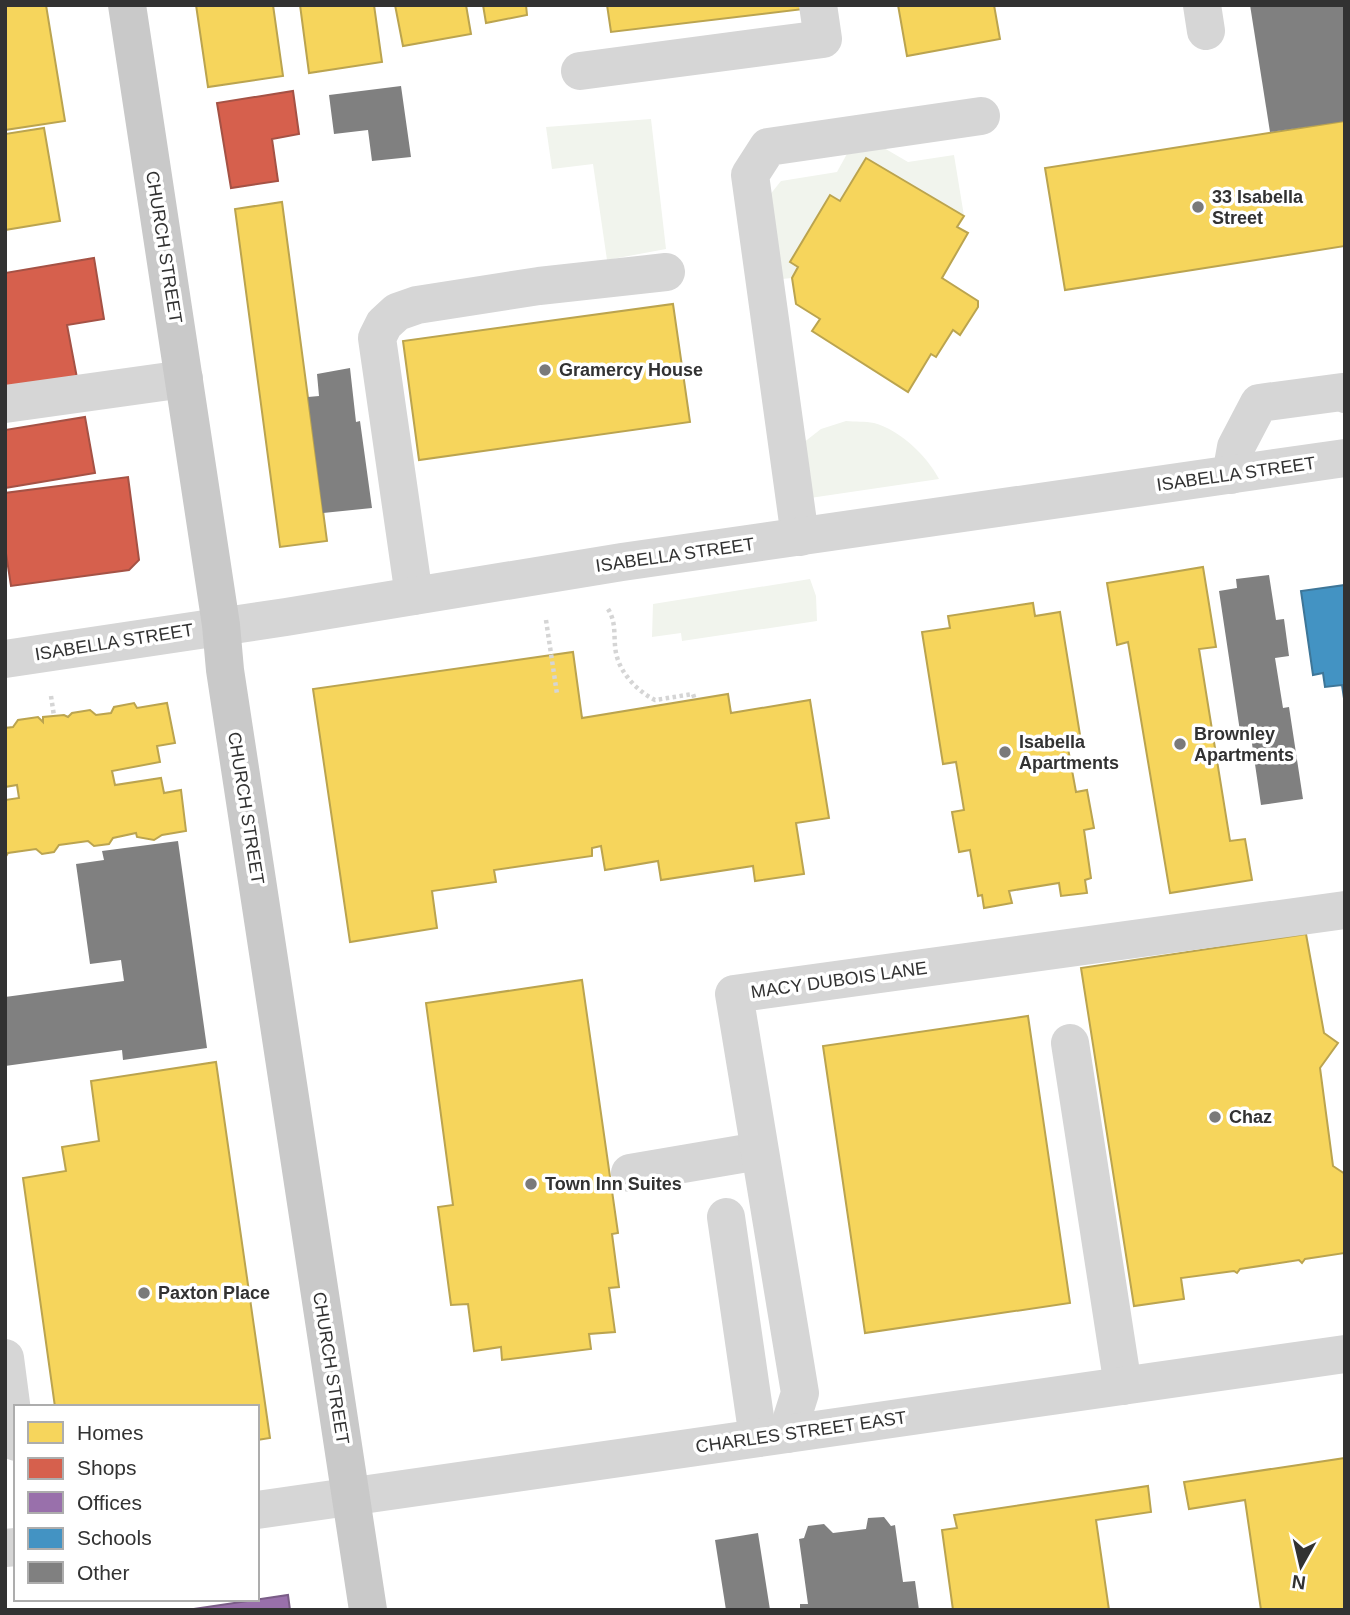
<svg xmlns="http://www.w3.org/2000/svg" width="1350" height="1615" viewBox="0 0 1350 1615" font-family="Helvetica,sans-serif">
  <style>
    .green { fill: #f1f4ed }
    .homes { fill: #f6d55c; stroke: #bba44f; stroke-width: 2 }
    .shops { fill: #d6604d; stroke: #a55245; stroke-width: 2 }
    .offices { fill: #9970ab; stroke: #7a5d87; stroke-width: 2 }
    .schools { fill: #4393c3; stroke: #3e7698; stroke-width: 2 }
    .building { fill: #808080 }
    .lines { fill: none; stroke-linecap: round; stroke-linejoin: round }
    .path { stroke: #d5d5d5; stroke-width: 4.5; stroke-dasharray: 3.5 3.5; stroke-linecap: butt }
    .minor { stroke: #d6d6d6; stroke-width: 38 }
    .major { stroke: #c9c9c9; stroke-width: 38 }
    .poi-dot { fill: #7a7a7a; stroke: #fff; stroke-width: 2.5 }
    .labels { text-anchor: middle; stroke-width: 7; stroke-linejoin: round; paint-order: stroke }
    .poi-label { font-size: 18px; font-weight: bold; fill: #323232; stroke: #fff; text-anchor: start }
    .street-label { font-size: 18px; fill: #323232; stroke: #fff }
  </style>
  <rect width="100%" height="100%" fill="#fff"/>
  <g class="green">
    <polygon points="651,119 666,249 607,260 593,164 552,169 546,127"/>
    <polygon points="884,148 908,162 954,155 964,216 866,158 840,201 830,196 790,262 798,267 792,278 782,279 769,196 781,181 837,172 848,152"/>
    <path d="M846,421C855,422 865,421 874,423C900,430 927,456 939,479L810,498L803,443L821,429Z"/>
    <polygon points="810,579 816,596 817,621 682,641 681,633 652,637 653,604"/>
  </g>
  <g class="homes">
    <polygon points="5,5 46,5 65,121 5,130"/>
    <polygon points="196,5 273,5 283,76 208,87"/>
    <polygon points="300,5 374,5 382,62 309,73"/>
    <polygon points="395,5 466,5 471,34 403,46"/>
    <polygon points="483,5 526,5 527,15 486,23"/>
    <polygon points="607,5 803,5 804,9 611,32"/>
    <polygon points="898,5 994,5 1000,39 907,56"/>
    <polygon points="1345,121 1345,246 1065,290 1045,168"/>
    <polygon points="44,128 60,221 5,230 5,134"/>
    <polygon points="866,158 964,216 957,227 968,233 942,278 978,301 978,307 960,335 953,330 936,357 931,354 908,392 812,331 820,319 796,304 792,278 798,267 790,262 830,195 840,201"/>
    <polygon points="282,202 327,541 280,547 235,209"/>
    <polygon points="673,304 690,422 419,460 403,341"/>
    <polygon points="1203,567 1216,647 1199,649 1230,841 1245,839 1252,880 1170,893 1128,642 1117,645 1107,583"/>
    <polygon points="1033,603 1035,616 1060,612 1081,741 1067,743 1076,792 1087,790 1094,828 1084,830 1091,878 1085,880 1087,893 1061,896 1059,883 1009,891 1012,903 984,908 982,895 978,896 970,850 959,852 952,812 964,810 956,762 943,764 922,632 950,628 948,616"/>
    <polygon points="573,652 582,718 728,694 731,713 810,700 829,818 796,823 804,874 755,881 753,866 661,880 658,861 605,870 601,846 592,848 592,856 494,870 496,882 432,891 437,928 350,942 313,689"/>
    <polygon points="134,703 137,708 167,703 175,743 157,746 160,762 112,771 115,785 161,778 164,793 181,790 186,831 162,835 154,840 137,837 136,833 113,838 109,844 94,846 88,841 59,845 54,852 42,854 36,849 8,853 5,858 5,800 19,798 17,785 5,787 5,728 13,727 18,720 38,717 43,722 43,717 64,715 68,717 72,713 90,710 96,715 111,713 114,707"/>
    <polygon points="1306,934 1324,1033 1338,1043 1320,1068 1333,1166 1345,1174 1345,1253 1305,1259 1302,1263 1299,1260 1240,1269 1237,1273 1234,1271 1181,1278 1184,1299 1134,1306 1081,968"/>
    <polygon points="582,980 618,1233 612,1234 619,1287 609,1288 615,1332 589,1334 591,1349 502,1360 501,1347 474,1351 468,1304 451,1305 438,1207 453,1205 426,1003"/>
    <polygon points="1028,1016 1070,1303 865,1333 823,1046"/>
    <polygon points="216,1062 270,1438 257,1440 257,1407 55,1407 23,1178 66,1171 62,1147 99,1141 91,1081"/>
    <polygon points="1345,1458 1345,1610 1261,1610 1245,1500 1189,1509 1184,1482"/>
    <polygon points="1148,1486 1151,1512 1096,1520 1109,1610 953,1610 942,1530 957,1528 954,1515"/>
  </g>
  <g class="shops">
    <polygon points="293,91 299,134 272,139 278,181 231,188 217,103"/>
    <polygon points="94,258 104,319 67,325 77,378 5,391 5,273"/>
    <polygon points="85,417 95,473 5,488 5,430"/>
    <polygon points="128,477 139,560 129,570 11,586 5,547 5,493"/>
  </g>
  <polygon class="offices" points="288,1595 290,1610 187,1610"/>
  <polygon class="schools" points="1345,585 1345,705 1342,685 1325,687 1323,673 1313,675 1301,591"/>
  <g class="building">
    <polygon points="1250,5 1345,5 1345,121 1270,132"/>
    <polygon points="401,86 411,157 372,161 368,130 334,134 329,95"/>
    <polygon points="350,368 356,422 360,421 372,508 323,513 308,397 319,396 317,374"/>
    <polygon points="1269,575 1276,620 1284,619 1289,656 1275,658 1283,708 1289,707 1303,799 1261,805 1251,737 1241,738 1219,591 1237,588 1236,579"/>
    <polygon points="178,841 207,1048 123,1060 122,1050 5,1066 5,997 124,981 121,960 90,964 76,864 104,860 102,851"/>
    <polygon points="884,1517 891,1526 895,1525 903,1582 915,1581 919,1610 800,1610 800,1604 808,1604 799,1539 804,1538 808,1526 824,1524 833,1533 866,1529 868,1518"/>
    <polygon points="758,1533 770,1610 726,1610 715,1540"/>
  </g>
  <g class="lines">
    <g class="path">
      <path d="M608,609C617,623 613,637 616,653C620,673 637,691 655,700L693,694L695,700"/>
      <polyline points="546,620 557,694"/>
      <polyline points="51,696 54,716"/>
    </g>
    <g class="minor">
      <polyline points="1202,5 1206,31"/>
      <polyline points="580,71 823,39 818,5"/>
      <polyline points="5,404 184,379"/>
      <polyline points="1231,475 1236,447 1259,403 1342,392 1345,394"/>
      <polyline points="800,537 750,175 768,147 981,116"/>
      <polyline points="414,596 377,338 384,324 397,312 417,305 539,286 666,272"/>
      <polyline points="5,659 286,617 622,562 1345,458"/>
      <polyline points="1070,1043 1123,1386"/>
      <polyline points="630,1173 759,1151"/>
      <polyline points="726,1217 758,1438"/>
      <polyline points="5,1358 16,1442"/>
      <polyline points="787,1434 800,1393 734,994 1345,910"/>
      <polyline points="257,1510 1345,1354"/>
      <polyline points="5,1548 16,1547"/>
    </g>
    <polyline class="major" points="127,5 221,625 225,670 368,1610"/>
  </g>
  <g class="poi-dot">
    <circle cx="1198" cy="207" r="7"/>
    <circle cx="545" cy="370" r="7"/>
    <circle cx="1180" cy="744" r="7"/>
    <circle cx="1005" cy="752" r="7"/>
    <circle cx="1215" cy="1117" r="7"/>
    <circle cx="531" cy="1184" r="7"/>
    <circle cx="144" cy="1293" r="7"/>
  </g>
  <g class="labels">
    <g class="poi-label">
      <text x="1212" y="203">33 Isabella<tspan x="1212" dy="21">Street</tspan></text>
      <text x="559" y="376">Gramercy House</text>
      <text x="1194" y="740">Brownley<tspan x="1194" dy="21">Apartments</tspan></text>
      <text x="1019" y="748">Isabella<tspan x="1019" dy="21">Apartments</tspan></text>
      <text x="1229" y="1123">Chaz</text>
      <text x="545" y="1190">Town Inn Suites</text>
      <text x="158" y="1299">Paxton Place</text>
    </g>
    <g class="street-label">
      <text transform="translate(164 247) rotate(81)" y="6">CHURCH STREET</text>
      <text transform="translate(1236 474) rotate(-8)" y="6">ISABELLA STREET</text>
      <text transform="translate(675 555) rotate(-8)" y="6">ISABELLA STREET</text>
      <text transform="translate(114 642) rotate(-9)" y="6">ISABELLA STREET</text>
      <text transform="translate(246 808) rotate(81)" y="6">CHURCH STREET</text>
      <text transform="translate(839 980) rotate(-8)" y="6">MACY DUBOIS LANE</text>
      <text transform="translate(331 1368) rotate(81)" y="6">CHURCH STREET</text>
      <text transform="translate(801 1432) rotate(-8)" y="6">CHARLES STREET EAST</text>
    </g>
  </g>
  <rect width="1350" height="1615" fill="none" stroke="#323232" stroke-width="14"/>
  <rect x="14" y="1405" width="245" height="196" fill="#ffffff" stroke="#adadad" stroke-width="2"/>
  <rect x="28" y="1422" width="35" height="21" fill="#f6d55c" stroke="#adadad" stroke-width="2"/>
  <text x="77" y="1440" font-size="21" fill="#323232">Homes</text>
  <rect x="28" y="1458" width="35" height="21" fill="#d6604d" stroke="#adadad" stroke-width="2"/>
  <text x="77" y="1475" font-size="21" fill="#323232">Shops</text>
  <rect x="28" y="1492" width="35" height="21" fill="#9970ab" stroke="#adadad" stroke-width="2"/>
  <text x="77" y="1510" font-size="21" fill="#323232">Offices</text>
  <rect x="28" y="1528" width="35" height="21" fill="#4393c3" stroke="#adadad" stroke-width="2"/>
  <text x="77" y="1545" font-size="21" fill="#323232">Schools</text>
  <rect x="28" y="1562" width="35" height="21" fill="#808080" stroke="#adadad" stroke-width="2"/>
  <text x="77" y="1580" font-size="21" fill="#323232">Other</text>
  <g transform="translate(1301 1566) rotate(188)" stroke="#ffffff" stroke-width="5" paint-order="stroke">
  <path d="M0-5L12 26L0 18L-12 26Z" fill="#323232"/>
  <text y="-10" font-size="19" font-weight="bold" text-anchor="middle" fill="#323232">N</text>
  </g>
</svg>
